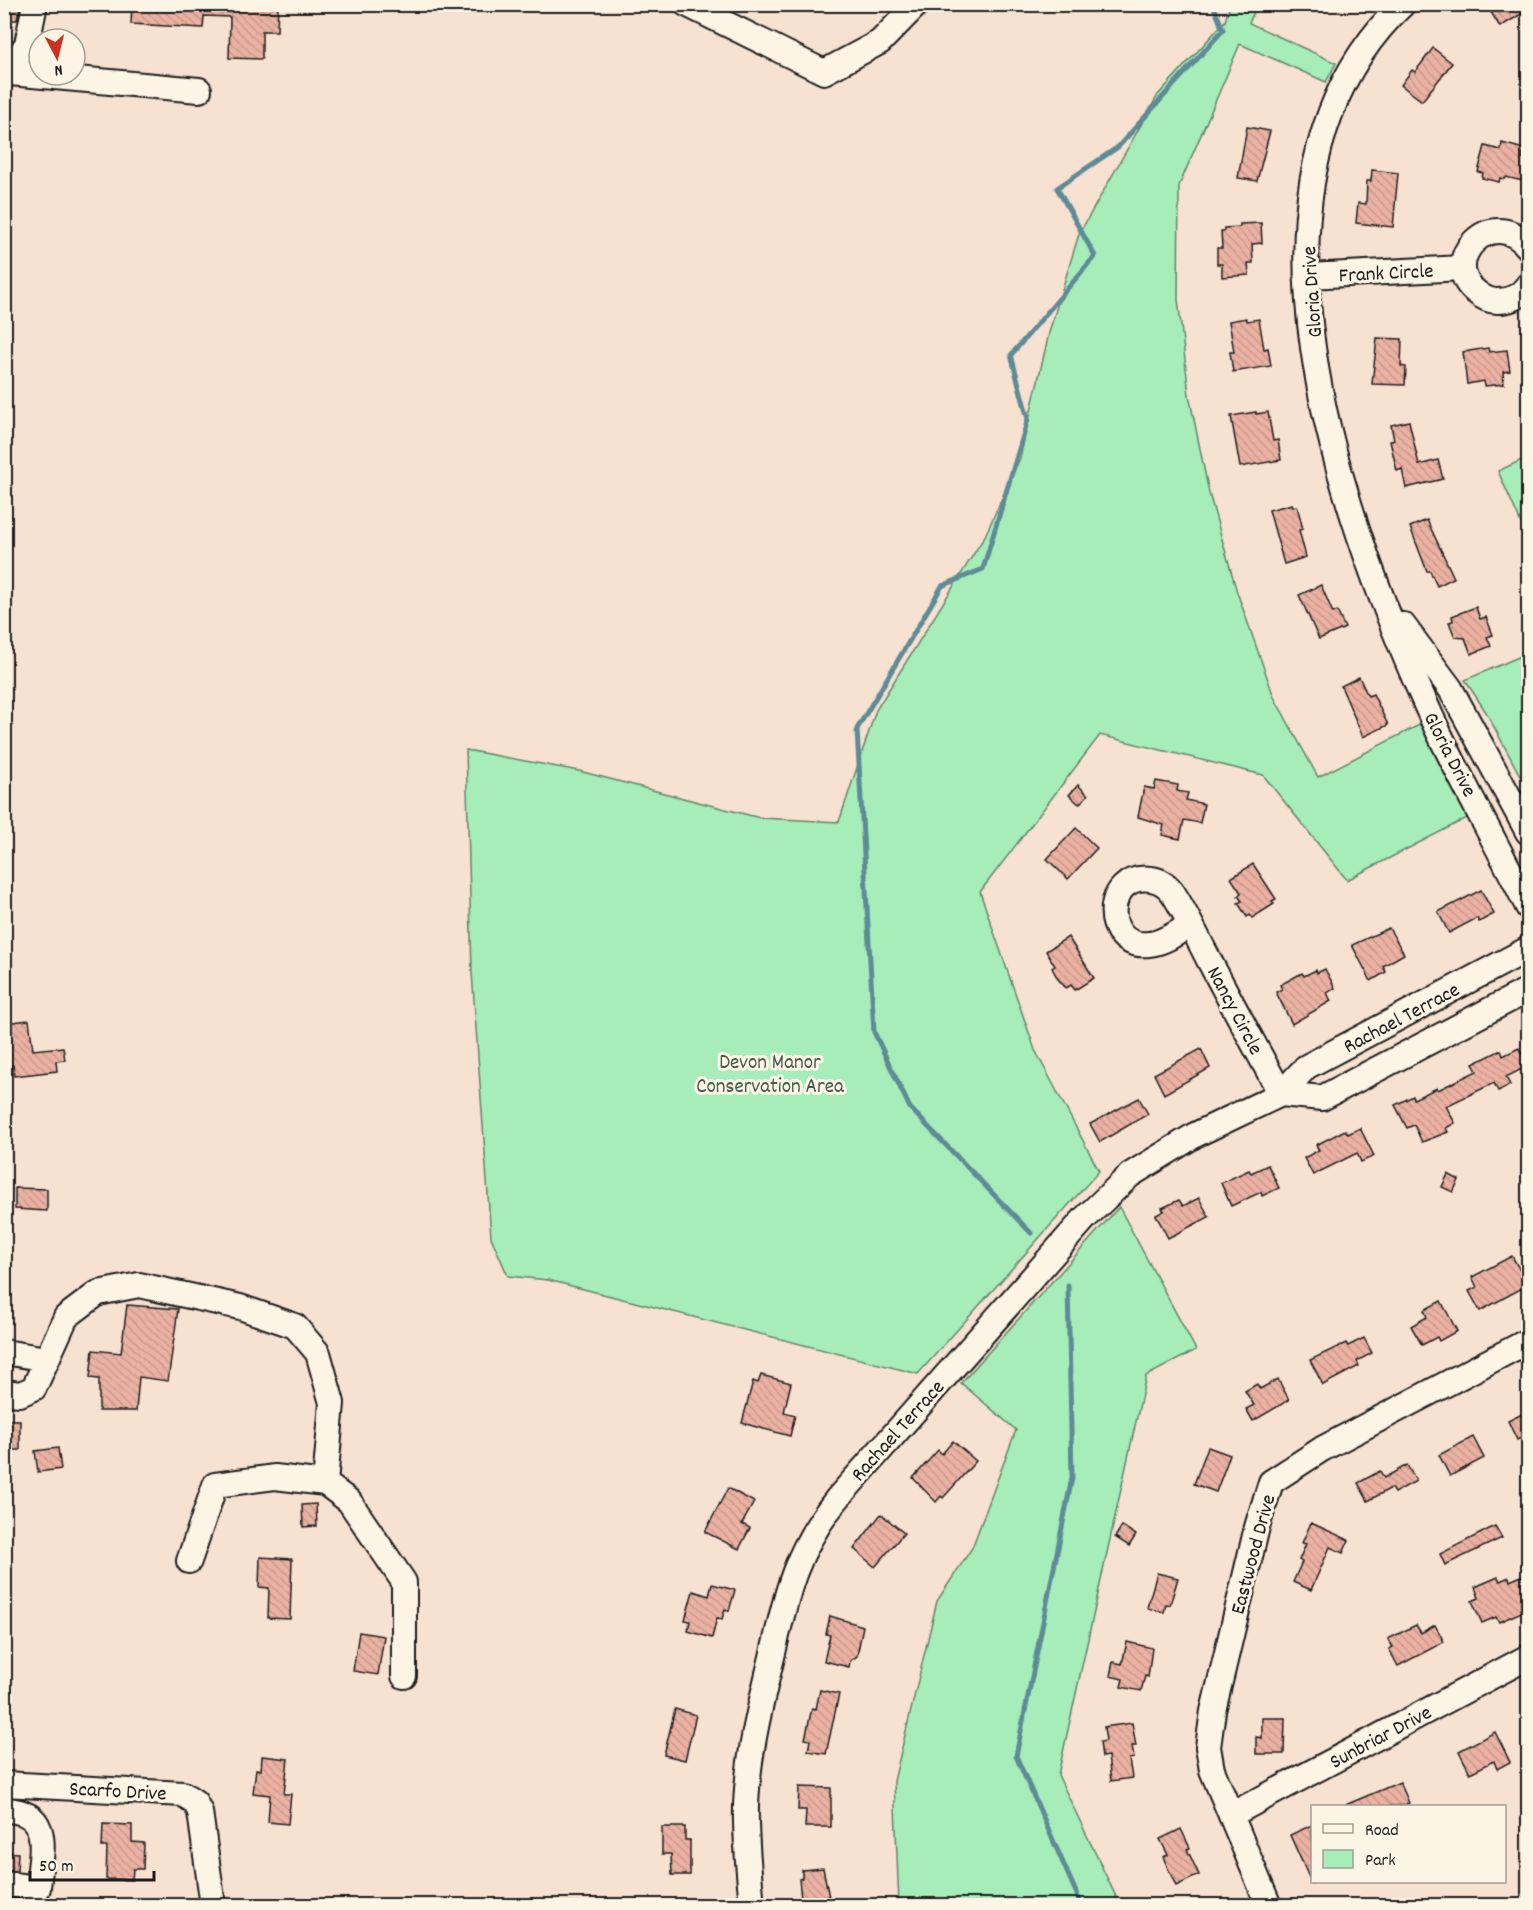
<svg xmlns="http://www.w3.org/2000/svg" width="1533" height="1910" viewBox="0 0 1533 1910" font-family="Dekko,sans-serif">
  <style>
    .green { fill: #a6edba; stroke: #61846b; stroke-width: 1.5 }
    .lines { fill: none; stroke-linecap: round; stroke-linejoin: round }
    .stream { stroke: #5d8b96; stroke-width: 5 }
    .building { fill: url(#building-back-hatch); stroke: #1c1c1c; stroke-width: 1.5 }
    .minor-casing { stroke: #1c1c1c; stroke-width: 28 }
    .minor { stroke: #fcf5e5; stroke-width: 24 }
    .labels { text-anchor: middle; stroke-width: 6; stroke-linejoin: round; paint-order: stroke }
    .street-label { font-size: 21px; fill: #1c1c1c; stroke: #fcf5e5 }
    .park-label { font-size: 21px; fill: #455b4b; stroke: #fcf5e5 }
  </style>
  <defs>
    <pattern id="building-back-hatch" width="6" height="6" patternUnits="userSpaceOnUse" patternTransform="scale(1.5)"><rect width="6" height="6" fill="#ebb2a3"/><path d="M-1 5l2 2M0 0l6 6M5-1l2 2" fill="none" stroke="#c9988c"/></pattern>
  </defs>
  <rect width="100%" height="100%" fill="#f7e1d1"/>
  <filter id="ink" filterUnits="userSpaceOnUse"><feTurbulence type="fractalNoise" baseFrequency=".0167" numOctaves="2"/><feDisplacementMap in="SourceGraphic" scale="12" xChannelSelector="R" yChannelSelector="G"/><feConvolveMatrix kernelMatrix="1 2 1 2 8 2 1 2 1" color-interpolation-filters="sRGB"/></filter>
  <g filter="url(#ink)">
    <g class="green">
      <polygon points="1230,5 1257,5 1249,23 1336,63 1326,82 1240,44 1179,186 1178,299 1189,395 1209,493 1237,592 1274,697 1318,777 1423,723 1471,816 1347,880 1263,775 1100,735 980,892 1035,1050 1099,1171 918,1374 548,1280 508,1276 491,1237 472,972 466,750 579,771 760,818 839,822 876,710 985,536 1020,458 1050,329 1079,234 1158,95 1225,21"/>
      <polygon points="1528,457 1528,539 1498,471"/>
      <polygon points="1528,653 1528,781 1524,783 1486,712 1465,680"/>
      <polygon points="1119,1207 1196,1350 1146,1376 1058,1775 1120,1905 899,1905 894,1781 937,1601 972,1548 1016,1430 961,1383"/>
    </g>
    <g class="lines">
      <g class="stream">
        <polyline points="1031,1233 910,1108 874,1032 857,729 942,586 983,569 1028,419 1011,355 1095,256 1057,188 1118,147 1223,30 1213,4"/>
        <polyline points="1068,1285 1072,1478 1016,1756 1082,1906"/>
      </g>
    </g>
    <g class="building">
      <polygon points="132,4 278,4 277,31 262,31 262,59 229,58 230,17 204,16 203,28 131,24"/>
      <polygon points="1486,4 1528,4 1528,10 1500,27"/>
      <polygon points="4,7 20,7 17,20 4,20"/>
      <polygon points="1433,48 1452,63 1422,101 1401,85 1412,70 1415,72"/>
      <polygon points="1247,127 1270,131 1257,181 1238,178"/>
      <polygon points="1502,143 1524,149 1522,158 1528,160 1523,181 1506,177 1505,179 1500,178 1499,182 1482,178 1483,173 1478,172 1485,146 1501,150"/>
      <polygon points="1372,170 1398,173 1393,227 1356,223 1358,203 1366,204 1367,181 1371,181"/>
      <polygon points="1261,223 1262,243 1252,244 1253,263 1248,263 1249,275 1222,277 1222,264 1217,264 1217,248 1222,248 1221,231 1224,231 1224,228 1240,227 1240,224"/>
      <polygon points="1246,318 1247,321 1259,319 1264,349 1268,348 1271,366 1233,372 1230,352 1234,352 1229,321"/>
      <polygon points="1377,338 1402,339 1401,366 1406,367 1405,385 1372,384"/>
      <polygon points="1488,348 1489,352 1507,350 1510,371 1503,372 1504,384 1485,386 1484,381 1467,384 1463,352"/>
      <polygon points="1256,412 1256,414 1268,412 1273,441 1278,440 1281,460 1240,467 1231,416"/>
      <polygon points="1409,421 1419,465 1438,460 1443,479 1406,488 1402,469 1397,471 1390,441 1394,440 1391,425"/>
      <polygon points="1292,504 1293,507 1297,506 1303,529 1299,530 1306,557 1284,564 1269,510"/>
      <polygon points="1427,520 1454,578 1437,586 1430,571 1427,571 1410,527"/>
      <polygon points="1321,585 1333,613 1337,611 1345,628 1319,639 1299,595"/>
      <polygon points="1476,607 1480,619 1486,617 1493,635 1487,637 1491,646 1471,654 1465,638 1455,637 1449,622 1453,621 1452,616"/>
      <polygon points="1359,677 1368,696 1373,694 1388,725 1363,737 1341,686"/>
      <polygon points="1156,781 1178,785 1177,791 1188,793 1186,800 1204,804 1200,823 1184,820 1180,839 1162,835 1164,825 1138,817 1144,787 1154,789"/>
      <polygon points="1078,785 1088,795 1079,804 1069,795"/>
      <polygon points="1076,828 1097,848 1068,879 1047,859"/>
      <polygon points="1253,864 1276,899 1272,901 1274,904 1252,918 1250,915 1247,917 1238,903 1242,901 1238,896 1241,893 1231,878"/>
      <polygon points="1481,890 1494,914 1479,922 1477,918 1449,933 1438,912"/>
      <polygon points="1389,928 1404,954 1383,966 1386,972 1371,981 1352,945"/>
      <polygon points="1068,937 1094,978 1075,990 1071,985 1066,988 1058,979 1052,968 1055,966 1046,951"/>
      <polygon points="1325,969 1335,988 1327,993 1331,1001 1292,1024 1276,992 1282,989 1280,985 1302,973 1304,976 1316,970 1317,973"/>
      <polygon points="29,1020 33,1050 63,1047 65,1060 56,1061 57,1071 14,1076 13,1065 7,1066 4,1023"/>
      <polygon points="1519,1048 1528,1066 1506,1077 1510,1085 1498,1091 1494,1083 1446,1106 1455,1123 1446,1128 1448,1132 1422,1142 1414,1125 1407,1128 1395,1105 1413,1096 1414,1099 1437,1088 1438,1090 1477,1071 1473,1064 1501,1050 1503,1056"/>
      <polygon points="1201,1049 1210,1068 1164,1094 1154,1074"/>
      <polygon points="1139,1098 1148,1114 1100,1142 1090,1124"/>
      <polygon points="1360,1128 1374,1156 1361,1162 1357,1153 1313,1175 1304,1158 1319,1150 1316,1145 1345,1130 1348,1134"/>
      <polygon points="1268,1165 1279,1188 1262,1196 1261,1192 1231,1206 1221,1183 1249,1170 1251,1173"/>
      <polygon points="1448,1174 1459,1180 1453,1192 1442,1187"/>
      <polygon points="15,1188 47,1189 47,1211 15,1209"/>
      <polygon points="1199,1198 1209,1217 1168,1238 1156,1215 1164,1211 1162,1208 1179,1200 1183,1206"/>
      <polygon points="1512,1256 1528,1285 1480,1311 1469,1291 1477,1287 1472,1277"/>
      <polygon points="1441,1301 1457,1331 1439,1341 1437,1337 1422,1345 1411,1326 1427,1317 1424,1310"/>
      <polygon points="127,1305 178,1309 168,1381 139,1377 136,1411 99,1411 99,1379 90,1378 93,1350 121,1353"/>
      <polygon points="1364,1338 1372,1353 1357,1361 1359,1366 1323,1385 1310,1360 1346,1343 1348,1346"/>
      <polygon points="761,1375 791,1383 784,1412 795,1415 790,1436 742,1423 753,1381 758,1383"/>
      <polygon points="1278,1379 1289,1400 1253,1421 1246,1409 1254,1405 1245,1391 1257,1384 1260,1389"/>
      <polygon points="1528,1411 1528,1434 1517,1440 1508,1421"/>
      <rect x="4" y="1420" width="16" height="30"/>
      <polygon points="1473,1437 1484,1458 1450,1476 1439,1455"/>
      <polygon points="953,1441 976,1461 943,1498 941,1496 936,1502 913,1478 938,1450 942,1454"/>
      <polygon points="1208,1447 1230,1455 1216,1492 1194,1484"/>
      <polygon points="58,1448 61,1469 38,1472 35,1451"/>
      <polygon points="1407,1465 1416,1481 1394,1493 1391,1488 1368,1501 1358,1483 1380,1471 1384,1478"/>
      <polygon points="728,1488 754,1502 742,1524 750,1528 739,1549 705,1532"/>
      <polygon points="316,1504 317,1526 303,1527 302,1505"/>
      <polygon points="881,1514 904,1533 875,1567 854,1549"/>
      <polygon points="1311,1523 1349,1540 1343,1553 1330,1547 1311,1590 1293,1582 1302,1562 1299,1560 1306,1544 1302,1543"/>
      <polygon points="1122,1526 1136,1535 1129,1546 1115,1537"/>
      <polygon points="1495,1526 1502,1538 1445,1565 1440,1554"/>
      <polygon points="260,1557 292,1559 290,1619 268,1618 269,1588 259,1587"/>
      <polygon points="1157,1573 1178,1578 1170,1605 1166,1604 1164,1612 1147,1608"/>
      <polygon points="1528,1573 1528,1602 1521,1605 1524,1611 1499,1622 1496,1617 1482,1623 1472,1601 1479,1598 1475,1587 1498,1577 1500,1581 1509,1577 1510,1581"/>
      <polygon points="712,1584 735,1590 729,1611 725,1609 722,1619 717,1618 712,1638 688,1631 690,1621 685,1620 693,1591 709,1596"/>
      <polygon points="830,1616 863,1626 857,1656 850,1661 849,1667 824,1661 830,1635 826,1634"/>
      <polygon points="1416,1625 1421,1633 1435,1625 1444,1642 1398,1666 1389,1649 1393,1647 1388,1639"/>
      <polygon points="359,1632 384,1636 378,1675 353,1671"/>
      <polygon points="1127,1642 1152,1648 1148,1677 1145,1676 1141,1691 1121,1687 1123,1679 1110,1676 1113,1662 1122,1664"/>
      <polygon points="820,1690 839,1694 826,1754 808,1751 810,1740 805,1739 812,1708 816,1709"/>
      <polygon points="675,1709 696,1715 685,1760 664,1755"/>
      <polygon points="1262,1718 1285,1718 1284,1754 1256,1754 1256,1737 1262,1738"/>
      <polygon points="1132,1723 1136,1746 1132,1746 1134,1758 1129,1759 1132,1778 1111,1781 1108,1756 1102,1757 1100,1742 1106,1741 1104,1727"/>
      <polygon points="1495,1732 1510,1762 1497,1769 1494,1761 1470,1773 1459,1751"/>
      <polygon points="262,1756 288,1759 284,1794 291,1794 288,1824 268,1822 270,1795 253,1793 256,1769 261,1770"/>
      <polygon points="1400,1782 1409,1803 1402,1806 1343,1806"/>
      <polygon points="799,1787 831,1788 831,1827 805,1827 806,1810 798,1810"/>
      <polygon points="103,1824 132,1825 132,1842 144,1843 143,1869 133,1869 132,1880 106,1879 107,1847 102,1847"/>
      <polygon points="1312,1825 1312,1884 1290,1835"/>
      <polygon points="662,1827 685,1827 685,1840 690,1840 690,1875 672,1875 671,1854 662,1854"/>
      <polygon points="1181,1829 1190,1848 1187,1849 1199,1875 1176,1886 1163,1857 1168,1855 1160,1839"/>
      <polygon points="4,1852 18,1853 17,1871 4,1870"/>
      <polygon points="823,1868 829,1897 825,1897 826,1905 804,1905 804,1898 801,1899 799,1879 802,1878 802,1870"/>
    </g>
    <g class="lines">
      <g class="minor-casing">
        <g id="minor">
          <polyline points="686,4 824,72 880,42 917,4"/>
          <path d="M1403,4C1218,179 1340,511 1427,707C1457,775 1495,840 1528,907"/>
          <polyline points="10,73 199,90"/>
          <polyline points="4,77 27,44 35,4"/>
          <path d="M1528,247C1491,202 1438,263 1476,292C1482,297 1489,301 1497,301C1510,301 1521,296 1528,285"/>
          <polyline points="1308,276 1463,268"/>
          <polyline points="1403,625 1450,688 1528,832"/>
          <path d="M1190,925C1178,932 1164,943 1149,944C1101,950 1102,872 1151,879C1160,880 1168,886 1173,893C1187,915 1198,939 1210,962C1233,1006 1257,1050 1281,1094"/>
          <polyline points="1281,1094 1322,1098 1528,990"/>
          <polyline points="4,1352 47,1359"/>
          <polyline points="4,1392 20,1394 34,1388 66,1317 98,1293 139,1285 240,1307 295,1326 318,1353 332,1403 325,1483"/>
          <polyline points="189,1561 215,1485 275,1477 325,1483 349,1501 404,1582 404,1676"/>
          <polyline points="4,1784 183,1794 195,1802 200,1812 213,1906"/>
          <path d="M4,1810C54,1811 41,1851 38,1888L4,1884"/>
          <polyline points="1231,1815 1528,1657"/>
          <path d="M752,1906C749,1872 745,1839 746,1805C748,1753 761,1703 773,1653C787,1591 796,1550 837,1499L1085,1218L1130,1175L1195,1135L1281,1094L1306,1067L1528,949"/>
          <polyline points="1269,1906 1212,1770 1208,1747 1213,1711 1257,1527 1271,1482 1322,1449 1528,1341"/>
        </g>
      </g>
      <use href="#minor" class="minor"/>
    </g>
  </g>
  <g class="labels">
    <g class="street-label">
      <text transform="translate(1386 272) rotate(-3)" y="7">Frank Circle</text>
      <text transform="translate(1311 292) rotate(-94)" y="7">Gloria Drive</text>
      <text transform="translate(1451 754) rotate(63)" y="7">Gloria Drive</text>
      <text transform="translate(1236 1010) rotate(62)" y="7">Nancy Circle</text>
      <text transform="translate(1401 1017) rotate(-28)" y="7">Rachael Terrace</text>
      <text transform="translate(897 1430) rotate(-48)" y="7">Rachael Terrace</text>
      <text transform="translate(1252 1554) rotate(-75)" y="7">Eastwood Drive</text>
      <text transform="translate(1380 1736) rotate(-28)" y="7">Sunbriar Drive</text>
      <text transform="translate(118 1790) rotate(3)" y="7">Scarfo Drive</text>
    </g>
    <g class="park-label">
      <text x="770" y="1068">Devon Manor<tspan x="770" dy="24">Conservation Area</tspan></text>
    </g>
  </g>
  <rect width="1533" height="1910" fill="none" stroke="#fcf5e5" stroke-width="24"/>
  <rect x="12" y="12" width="1509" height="1886" fill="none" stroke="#1c1c1c" stroke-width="2" filter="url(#ink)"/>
  <rect x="1311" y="1805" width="195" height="78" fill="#fcf5e5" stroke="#a29e95" stroke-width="1.5"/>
  <rect x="1323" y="1824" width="30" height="9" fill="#fcf5e5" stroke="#a29e95" stroke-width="1.5"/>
  <text x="1365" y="1835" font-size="18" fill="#1c1c1c">Road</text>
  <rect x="1323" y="1850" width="30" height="18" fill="#a6edba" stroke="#a29e95" stroke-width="1.5"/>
  <text x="1365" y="1865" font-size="18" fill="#1c1c1c">Park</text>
  <g transform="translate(57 57) rotate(173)"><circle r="28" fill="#fcf5e5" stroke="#a29e95" stroke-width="1.5"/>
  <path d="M0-4.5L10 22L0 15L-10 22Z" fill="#c8321e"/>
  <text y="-9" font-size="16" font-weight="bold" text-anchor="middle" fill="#1c1c1c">N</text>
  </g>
  <path d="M30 1871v9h124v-9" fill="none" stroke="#1c1c1c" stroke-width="3"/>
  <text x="39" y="1871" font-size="18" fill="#1c1c1c" stroke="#fcf5e5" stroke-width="4.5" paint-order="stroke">50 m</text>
</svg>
